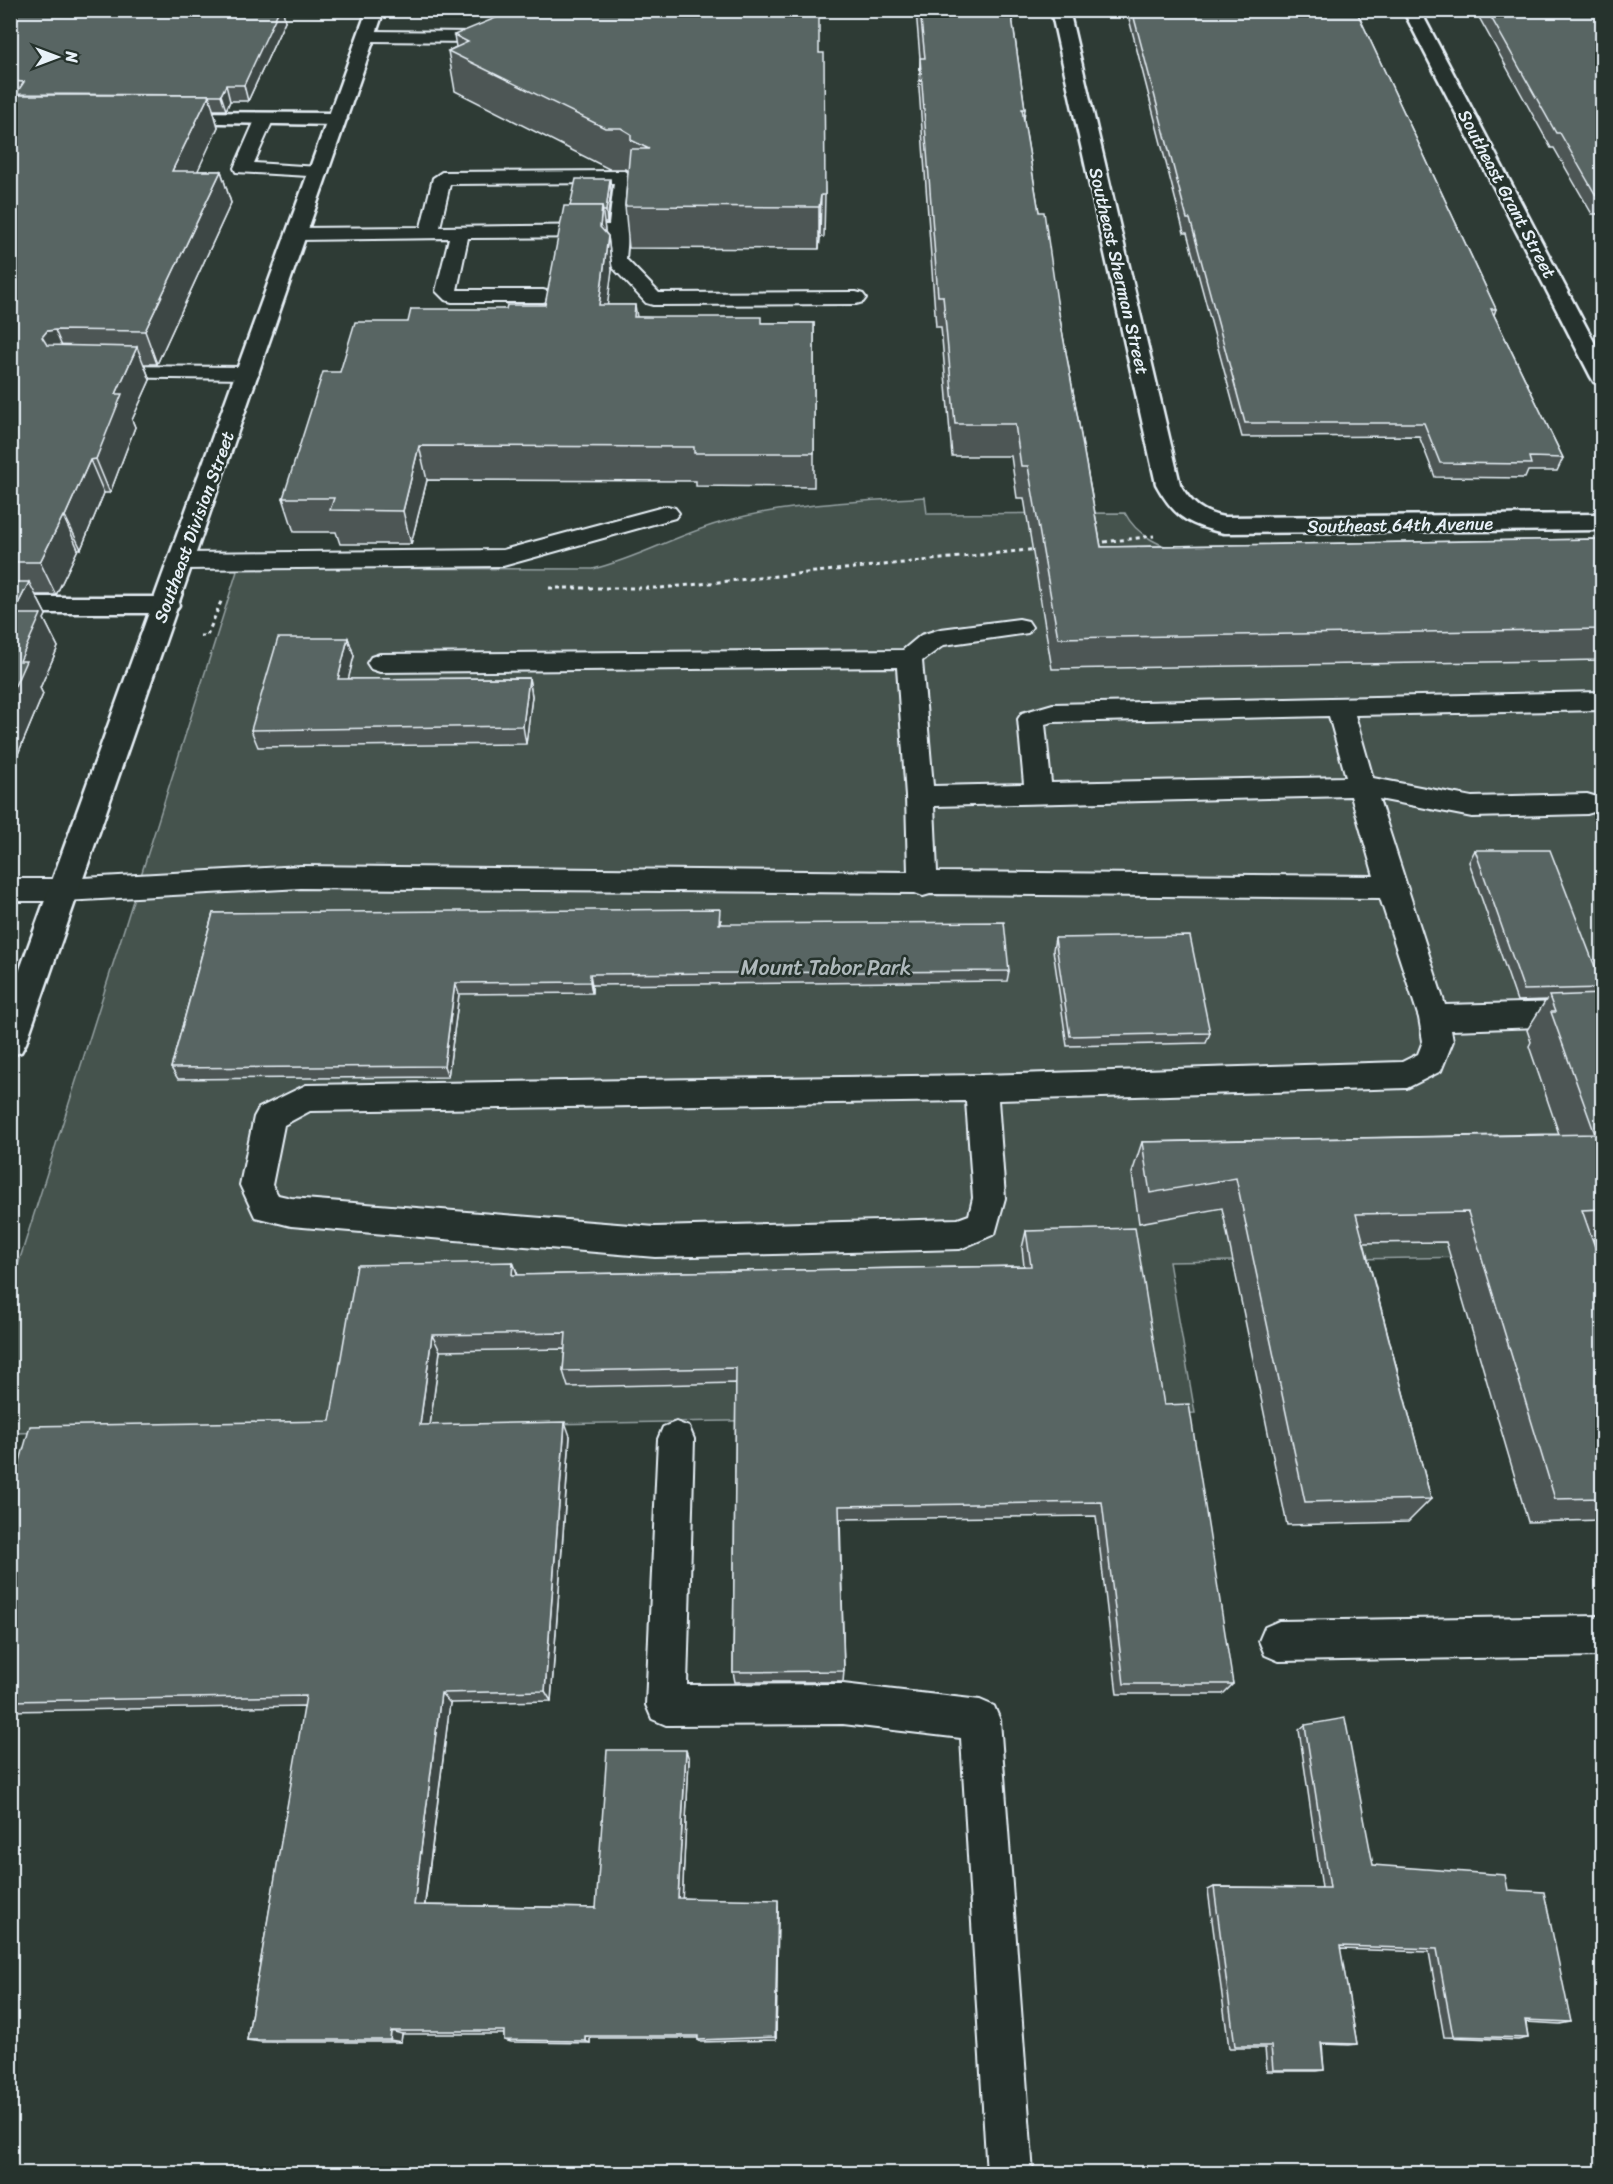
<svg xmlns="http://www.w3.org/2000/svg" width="1613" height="2184" viewBox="0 0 1613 2184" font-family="Sriracha,sans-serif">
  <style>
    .green { fill: #45524e; stroke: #96a2a3; stroke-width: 1.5 }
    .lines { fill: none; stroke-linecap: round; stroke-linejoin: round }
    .lane-casing { stroke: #e8f1f8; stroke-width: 4 }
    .street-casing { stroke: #e8f1f8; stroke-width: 5 }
    .secondary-casing { stroke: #e8f1f8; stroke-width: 5 }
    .path { stroke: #e8f1f8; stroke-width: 3; stroke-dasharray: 4 4; stroke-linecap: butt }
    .lane { fill: #26332d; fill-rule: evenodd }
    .street { fill: #26332d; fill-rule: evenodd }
    .secondary { fill: #26332d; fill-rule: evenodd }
    .wall { fill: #4d5755; stroke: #e8f1f8; stroke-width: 1.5 }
    .shaded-wall { fill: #3e4745; stroke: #e8f1f8; stroke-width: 1.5 }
    .building { fill: #596563; stroke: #e8f1f8; stroke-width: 1.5 }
    .labels { text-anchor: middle; stroke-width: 5; stroke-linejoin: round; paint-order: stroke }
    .far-street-label { font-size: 18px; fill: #e8f1f8; stroke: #26332d }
    .park-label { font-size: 22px; fill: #afb9bc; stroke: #26332d }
  </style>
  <rect width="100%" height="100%" fill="#2e3b35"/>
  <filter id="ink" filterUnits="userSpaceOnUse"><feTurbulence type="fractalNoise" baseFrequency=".0167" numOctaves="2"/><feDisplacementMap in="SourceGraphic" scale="12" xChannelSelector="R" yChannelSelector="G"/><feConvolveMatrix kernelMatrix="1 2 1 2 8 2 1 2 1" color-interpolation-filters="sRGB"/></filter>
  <g filter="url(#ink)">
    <path class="green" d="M925,497L927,514L1125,513C1137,537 1162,546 1186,554L1602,555V1255L1169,1262L1195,1413L11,1433V1287L238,568L593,569C639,558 680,533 726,521C791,503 859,502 925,497Z"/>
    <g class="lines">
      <g class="lane-casing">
        <g id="lane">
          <polygon points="506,10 522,10 519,22 511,35 477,42 368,41 360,36 368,31 477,32 499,27"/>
          <polygon points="265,113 274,118 254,163 319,167 328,173 326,177 236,172 234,168 256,118"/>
          <path d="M624,171L633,177L626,259L659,293L856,292L863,294L866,298L863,302L856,304L653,305L646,303L606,260L608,237L468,238L457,290H543L550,292L553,296L550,300L543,302H452L445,300L436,291L449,238L297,240L287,234L297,228L421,227L433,178L442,172ZM614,183L609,225L440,227L450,184Z"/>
          <polygon points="103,366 248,367 256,368 259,373 256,378 248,379 95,377 92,372 95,367"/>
          <polygon points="667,506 675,508 679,513 675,518 503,566 182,569 173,566 170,561 173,556 182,553 503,550"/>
          <path d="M1019,619L1028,621L1032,627L1028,633L944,645L922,661L933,786L1024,784L1018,719L1022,713L1053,704L1602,692V710L1355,715L1373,778L1472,797L1587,794L1597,797L1601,804L1597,811L1587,814L1472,817L1379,799L1445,1005L1602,1001V1025L1451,1030L1453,1041L1441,1071L1407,1088L998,1100L1005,1198L995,1234L960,1249L655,1257L291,1226L255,1217L240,1185L254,1117L259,1108L306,1085L981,1075L1402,1062L1418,1054L1423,1041L1419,1018L1380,898L930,894L923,896L915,893L301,888L65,901H10V879H65L301,866L908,872L906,796L897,667L380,672L371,669L367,663L371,657L380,654L903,650L921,635L941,629ZM1329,716L1346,777L1051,783L1045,724L1053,722ZM1351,796L1374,876L937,872L934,806ZM966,1101L973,1198L969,1215L958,1219L655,1227L291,1198L278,1195L272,1185L284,1125L310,1111Z"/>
          <polygon points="676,1422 689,1427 694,1439 687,1685 843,1684 980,1700 994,1706 1000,1720 1033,2174 987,2174 961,1738 843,1724 666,1725 652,1719 646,1705 658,1439 663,1427"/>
          <polygon points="1602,1616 1602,1656 1279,1661 1265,1655 1259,1641 1265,1627 1279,1621"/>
        </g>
      </g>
      <g class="street-casing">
        <g id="street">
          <path d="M1051,10H1069L1180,484C1190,503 1203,513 1224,517L1602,514V530L1224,533C1188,525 1174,517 1156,484Z"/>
          <polygon points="1403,10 1420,10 1602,357 1602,384 1594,382 1591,377"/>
          <polygon points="172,112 338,113 347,119 338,125 165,122 163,118 165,114"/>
          <polygon points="10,597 166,597 175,599 179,605 175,611 166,613 10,613"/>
        </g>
      </g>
      <g class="secondary-casing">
        <polygon id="secondary" points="367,10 384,10 26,1043 21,1052 10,1056 10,997"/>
      </g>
      <g class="path">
        <polyline points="1096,543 1154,536"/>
        <polyline points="549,588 661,588 1038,549"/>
        <polyline points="200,636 207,636 222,599"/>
      </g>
      <use href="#lane" class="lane"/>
      <use href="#street" class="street"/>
      <use href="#secondary" class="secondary"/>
    </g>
    <g class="wall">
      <polygon points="10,10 285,21 248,101 230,101 226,110 213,110 218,127 197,171 221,171 231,203 157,364 144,364 150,380 132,420 135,427 110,493 104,493 81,549 78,549 56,595 36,595 46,615 44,619 58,647 40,688 43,694 10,773"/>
      <polygon points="916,10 1011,10 1025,109 1024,121 1039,212 1058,308 1101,547 1602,539 1602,660 1052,669 1024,498 1017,498 1011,456 952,456 941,327 936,327 919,88 920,58"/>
      <polygon points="1121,10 1356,10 1496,309 1494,315 1563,458 1557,471 1528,471 1525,478 1435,477 1419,436 1242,437 1187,233 1184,233 1128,15 1122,15"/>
      <polygon points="1475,10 1602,10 1602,222 1598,214 1592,214 1554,148 1551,148"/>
      <polygon points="454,35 819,53 825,195 824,237 820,237 819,249 629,248 625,206 628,171 625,169 609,169 455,91 448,51 456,47"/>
      <polygon points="611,191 607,223 604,223 605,232 608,236 612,270 607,305 635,305 637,317 761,323 814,323 814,487 696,486 696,481 427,480 411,544 340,544 336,532 294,532 283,498 340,372 408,322 506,309 545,305 570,206"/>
      <polygon points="348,638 354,656 348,679 529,678 532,696 526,744 258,747 251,730"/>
      <polygon points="1475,850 1602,988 1599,994 1602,994 1602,1239 1593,1239 1602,1267 1602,1520 1528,1522 1446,1242 1364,1243 1431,1499 1408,1522 1287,1525 1222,1208 1139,1223 1132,1173 1142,1142 1559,1134 1529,1046 1531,1042 1527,1030 1546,1000 1517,1001 1469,862"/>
      <polygon points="213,913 721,920 720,924 1009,971 1007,981 592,985 592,993 459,994 448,1077 178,1079 171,1068"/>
      <polygon points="1055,938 1210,1033 1206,1043 1067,1046 1053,950"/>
      <polygon points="1026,1231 1164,1405 1233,1684 1223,1694 1117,1694 1096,1516 840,1519 844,1671 843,1682 735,1682 733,1672 736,1383 568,1387 563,1371 565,1349 440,1351 430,1425 570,1436 551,1701 450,1703 425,1905 596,1908 689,1759 682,1898 778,1906 776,2040 701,2042 698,2040 698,2038 590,2038 590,2043 511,2042 504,2040 504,2034 402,2034 401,2042 261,2042 247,2040 305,1706 10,1711 10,1496 330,1421 513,1262 518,1275 1024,1266 1022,1248"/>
      <polygon points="1305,1725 1373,1865 1508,1890 1571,2022 1560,2024 1526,2022 1528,2038 1518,2040 1444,2037 1429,1952 1340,1949 1357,2044 1349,2045 1322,2044 1324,2070 1317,2071 1267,2071 1265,2048 1229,2048 1208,1890 1214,1887 1322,1888 1299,1730"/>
    </g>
    <g class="shaded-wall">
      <polygon points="275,10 283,10 285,21 248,101 244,85"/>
      <polygon points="226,85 230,101 226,110 221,95"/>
      <polygon points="209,95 218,127 183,203 172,171"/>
      <polygon points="221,171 231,203 157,364 145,331"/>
      <polygon points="610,179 611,191 607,223 606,211"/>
      <polygon points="821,195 820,237 819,249 819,207"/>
      <polygon points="602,206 606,239 600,227"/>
      <polygon points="608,236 612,270 603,339 599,305"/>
      <polygon points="55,330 69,363 56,370 42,337 47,331"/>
      <polygon points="137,347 150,380 132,420 135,427 110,493 96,459 116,394"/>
      <polygon points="419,446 427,480 411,544 403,511"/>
      <polygon points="90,460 104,493 81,549 65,516"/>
      <polygon points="63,516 78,549 56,595 40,562"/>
      <polygon points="29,582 46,615 44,619 58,647 40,688 43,694 10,773 10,697 20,661 13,614"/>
      <polygon points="348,638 354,656 344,697 338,679"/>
      <polygon points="529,678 532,696 526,744 523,726"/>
      <polygon points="590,974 592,985 592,993 590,982"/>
      <polygon points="455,983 459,994 448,1077 444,1066"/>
      <polygon points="513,1262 519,1279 512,1275"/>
      <polygon points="432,1335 440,1351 428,1440 420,1425"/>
      <polygon points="565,1422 570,1436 551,1701 545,1691"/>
      <polygon points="441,1693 450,1703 424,1910 414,1905"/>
      <polygon points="686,1750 689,1759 682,1904 678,1898"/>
      <polygon points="778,1900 778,1906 776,2040 775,2037"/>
      <polygon points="391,2031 402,2034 401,2042 390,2040"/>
      <polygon points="585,2036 590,2038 590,2043 585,2041"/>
    </g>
    <g class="building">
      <polygon points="10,10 279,10 244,85 226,85 221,95 16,94 24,82 10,81"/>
      <polygon points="515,10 819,10 819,53 824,53 825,195 821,195 819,207 625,206 630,149 649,149 631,140 631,134 621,128 605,128 448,51 468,42 454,35"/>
      <polygon points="920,10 1011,10 1025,109 1022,109 1039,212 1044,212 1058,308 1101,547 1602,539 1602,629 1058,638 1028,466 1021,466 1015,424 955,424 943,296 938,296 920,58 925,58"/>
      <polygon points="1132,10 1356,10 1496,309 1491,309 1563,458 1529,457 1531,464 1440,463 1424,423 1245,423 1190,219 1187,219"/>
      <polygon points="1487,10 1602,10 1602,199 1598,199 1560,133 1556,133"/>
      <polygon points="10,95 209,95 172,171 221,171 145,331 55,330 47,331 42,337 47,345 137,347 116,394 122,394 96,459 90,460 65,516 63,516 40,562 10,562"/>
      <polygon points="576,179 610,179 606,211 603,211 602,206 570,206"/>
      <polygon points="564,206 602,206 600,227 608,236 599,305 635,305 634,317 761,317 761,323 814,323 814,453 694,453 694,447 419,446 403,511 330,510 334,498 283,498 323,372 340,372 355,322 408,322 411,309 506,309 507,305 545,305"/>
      <polygon points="10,582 29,582 13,614 41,614 20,661 26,661 10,697"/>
      <polygon points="278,638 348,638 338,679 529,678 523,726 251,730"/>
      <polygon points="1475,850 1550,850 1602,985 1602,988 1524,990"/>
      <polygon points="720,909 719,924 1004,922 1009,971 590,974 590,982 455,983 444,1066 171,1068 213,913"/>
      <polygon points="1190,936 1210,1033 1070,1036 1055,938"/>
      <polygon points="1602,994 1602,1209 1582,1210 1602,1267 1602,1498 1555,1499 1468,1212 1356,1214 1431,1499 1305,1502 1236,1178 1150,1193 1142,1142 1595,1134 1551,1012 1555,1012 1549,996"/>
      <polygon points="1135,1228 1164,1405 1189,1404 1233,1684 1124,1684 1102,1502 839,1506 844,1671 733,1672 736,1368 563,1371 566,1333 432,1335 420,1425 565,1422 545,1691 441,1693 414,1905 596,1908 607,1750 686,1750 678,1898 778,1900 775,2037 698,2040 698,2036 585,2036 585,2041 504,2040 504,2031 391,2031 390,2040 247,2040 306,1696 10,1701 10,1496 30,1426 330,1421 357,1265 513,1262 512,1275 1031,1266 1026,1231"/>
      <polygon points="1345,1718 1373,1865 1505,1875 1508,1890 1544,1892 1571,2022 1525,2020 1528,2038 1453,2036 1437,1949 1340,1946 1357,2044 1321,2043 1324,2070 1273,2070 1271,2046 1235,2046 1214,1887 1330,1888 1305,1725"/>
    </g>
  </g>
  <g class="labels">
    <g class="far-street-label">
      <text transform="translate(1507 194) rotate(62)" y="6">Southeast Grant Street</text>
      <text transform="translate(1119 271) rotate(77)" y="6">Southeast Sherman Street</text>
      <text transform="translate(1400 525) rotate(-1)" y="6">Southeast 64th Avenue</text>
      <text transform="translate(194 527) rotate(-70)" y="6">Southeast Division Street</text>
    </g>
    <g class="park-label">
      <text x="826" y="975">Mount Tabor Park</text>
    </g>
  </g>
  <rect width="1613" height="2184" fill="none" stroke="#26332d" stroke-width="36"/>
  <rect x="18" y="18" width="1577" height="2148" fill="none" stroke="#e8f1f8" stroke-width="2" filter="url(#ink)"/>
  <g transform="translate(57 57) rotate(90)" stroke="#26332d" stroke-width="4.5" paint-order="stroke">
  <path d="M0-4.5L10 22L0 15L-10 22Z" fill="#e8f1f8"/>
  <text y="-9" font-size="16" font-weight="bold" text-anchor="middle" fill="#e8f1f8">N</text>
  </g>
</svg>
